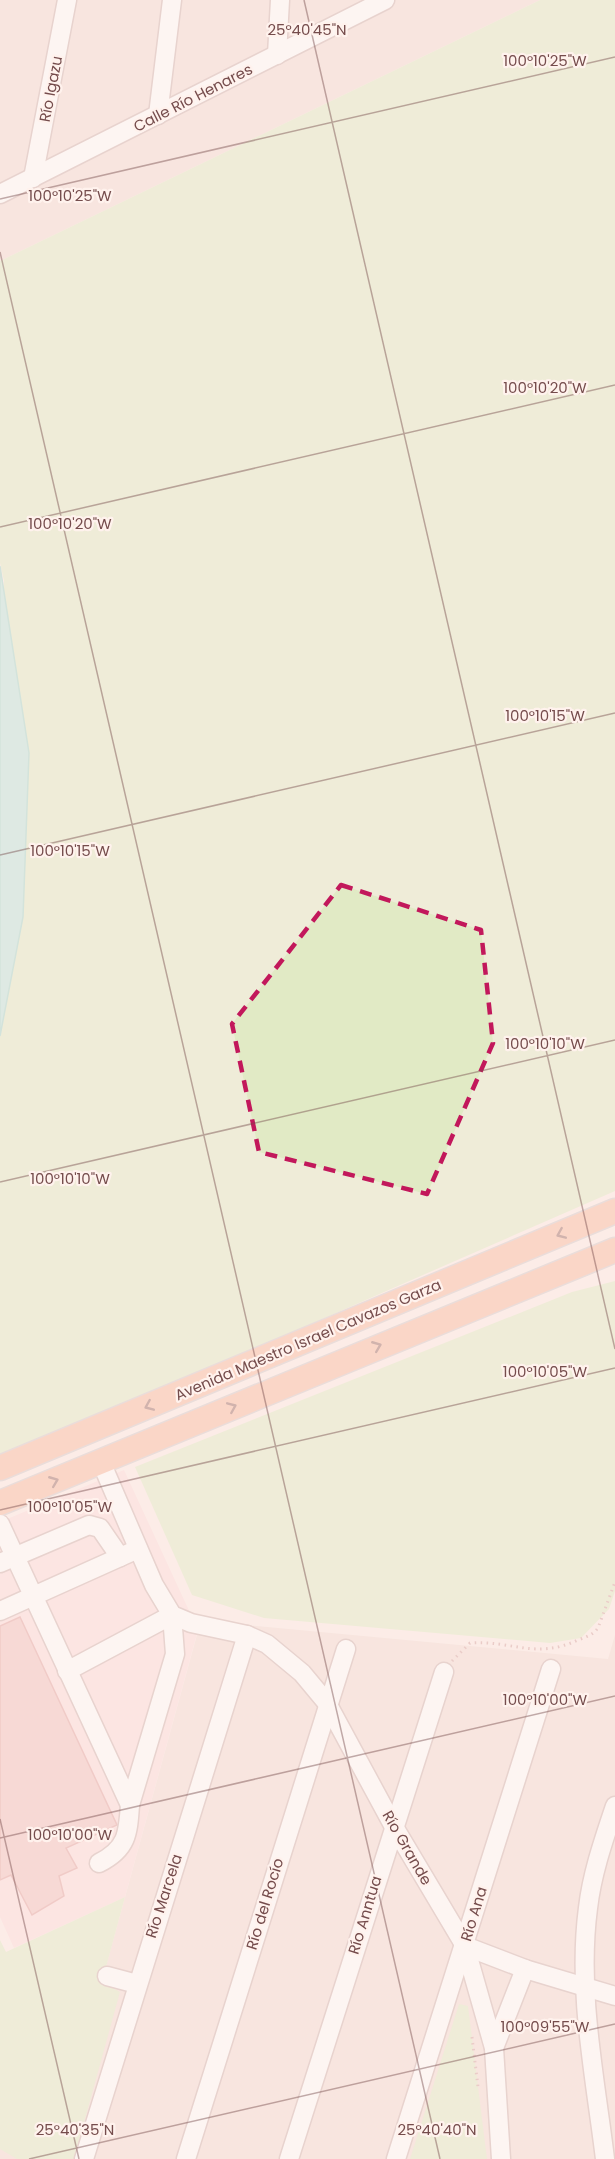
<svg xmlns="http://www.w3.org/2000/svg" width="615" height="2159" viewBox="0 0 615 2159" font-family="Poppins,sans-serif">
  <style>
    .residential { fill: #f3dcd5 }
    .commercial { fill: #fcdbdc }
    .green { fill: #e1eac5 }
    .water { fill: #bbe5dd; stroke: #a2d7cd; stroke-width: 1.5 }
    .building { fill: #f1c2bf; stroke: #e3a2a0; stroke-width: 1.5 }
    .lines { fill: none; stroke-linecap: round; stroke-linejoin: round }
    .minor-casing { stroke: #d0b3b0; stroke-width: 21 }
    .major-casing { stroke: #d6c9c9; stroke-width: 27 }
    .path { stroke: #d6a4a2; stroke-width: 3; stroke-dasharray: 1.5 4.5; stroke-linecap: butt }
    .minor { stroke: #fff; stroke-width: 18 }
    .major { stroke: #f9baa1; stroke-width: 24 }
    .oneway { stroke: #9d6d66 }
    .marked { fill: none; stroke: #c2185b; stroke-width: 4.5; stroke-dasharray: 12 8; stroke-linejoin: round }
    .ticks { fill: none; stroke: #754c4c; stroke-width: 1.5; stroke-opacity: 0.45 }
    .labels { text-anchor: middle; stroke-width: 4.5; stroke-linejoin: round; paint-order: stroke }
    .street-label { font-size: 15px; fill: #754c4c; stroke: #fff2ed }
    .ticks-label { font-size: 15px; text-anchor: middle; fill: #754c4c; stroke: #fff2ed; stroke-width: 4.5; stroke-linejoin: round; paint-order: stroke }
  </style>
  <rect width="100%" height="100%" fill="#fcece7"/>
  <g class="residential">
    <polygon points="0,0 540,0 0,261"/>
    <polygon points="193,1620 608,1659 615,1635 615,2159 0,2159 0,2011 102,1981 198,1631"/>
  </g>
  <polygon class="commercial" points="124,1470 198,1630 125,1897 14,1948 0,1917 0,1522"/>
  <g class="green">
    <polygon points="540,0 615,0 615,1191 0,1460 0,825 4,581 0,563 0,261"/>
    <polygon points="615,1281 615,1591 609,1609 581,1638 550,1643 264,1618 192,1595 135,1467 572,1292"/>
    <polygon points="125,1897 102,1982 120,1992 74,2159 17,2159 0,2149 0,1940 6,1952"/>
    <polygon points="459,2004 468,2006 487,2159 410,2159"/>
  </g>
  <polygon class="water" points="0,566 29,753 23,917 0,1036"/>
  <polygon class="building" points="20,1617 117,1825 66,1848 77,1868 59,1876 64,1896 32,1915 11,1875 0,1880 0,1626"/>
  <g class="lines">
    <g class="minor-casing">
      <g id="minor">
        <polyline points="277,55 280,0"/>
        <polyline points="158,115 172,0"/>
        <polyline points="33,178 67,0"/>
        <polyline points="0,194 385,0"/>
        <polyline points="101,1462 154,1585 172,1615 191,1623 247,1635 267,1644 302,1673 327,1703 393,1825 465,1946 525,1969 615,1996"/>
        <polyline points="0,1524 130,1805 175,1654 172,1615"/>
        <polyline points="0,1563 89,1525 100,1528 120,1557"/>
        <polyline points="0,1611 138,1549"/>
        <polyline points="67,1671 172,1615"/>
        <path d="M99,1863C127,1849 128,1834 130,1805"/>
        <polyline points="465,1946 494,2048 501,2159"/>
        <polyline points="107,1976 137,1984"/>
        <polyline points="494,2048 525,1969"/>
        <polyline points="84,2159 247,1635"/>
        <polyline points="186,2159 346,1649"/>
        <polyline points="289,2159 444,1672"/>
        <polyline points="396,2159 551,1669"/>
        <path d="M605,2159C595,2076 577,1991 588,1908C592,1873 604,1839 615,1806"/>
      </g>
    </g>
    <g class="major-casing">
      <g id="major">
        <polyline points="0,1468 615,1211"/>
        <polyline points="0,1503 615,1250"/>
      </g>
    </g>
    <g class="path">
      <path d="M452,1661L470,1643C512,1640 535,1660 578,1640C586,1637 593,1635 598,1628L615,1582"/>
      <polyline points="472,2037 478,2087"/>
    </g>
    <use href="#minor" class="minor"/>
    <use href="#major" class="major"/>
  </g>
  <defs><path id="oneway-chevron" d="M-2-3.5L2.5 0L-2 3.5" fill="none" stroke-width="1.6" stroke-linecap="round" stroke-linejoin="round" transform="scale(1.5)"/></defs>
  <g class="oneway">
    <use href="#oneway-chevron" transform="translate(561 1234) rotate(157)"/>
    <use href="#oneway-chevron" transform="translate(377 1346) rotate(-22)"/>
    <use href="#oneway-chevron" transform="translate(149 1406) rotate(157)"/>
    <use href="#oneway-chevron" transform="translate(232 1407) rotate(-23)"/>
    <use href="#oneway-chevron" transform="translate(54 1481) rotate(-22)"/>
  </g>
  <path d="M0 0H615V2159H0ZM341,885L481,930L493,1043L427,1194L259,1152L232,1024Z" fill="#fcece7" fill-opacity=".55" fill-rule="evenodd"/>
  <path class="marked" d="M341,885L481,930L493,1043L427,1194L259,1152L232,1024Z"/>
  <path class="ticks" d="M304,0L615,1349M0,199L615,57M0,252L440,2159M0,527L615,385M0,855L615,713M0,1182L615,1040M0,1510L615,1368M0,1819L79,2159M0,1838L615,1696M29,2159L615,2024"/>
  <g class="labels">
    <g class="street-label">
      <text transform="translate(51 89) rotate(-79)" y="5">Río Igazu</text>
      <text transform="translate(193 98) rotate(-27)" y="5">Calle Río Henares</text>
      <text transform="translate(308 1340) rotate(-23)" y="5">Avenida Maestro Israel Cavazos Garza</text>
      <text transform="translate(407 1848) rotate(60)" y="5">Río Grande</text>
      <text transform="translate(164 1896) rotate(-72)" y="5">Río Marcela</text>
      <text transform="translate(265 1904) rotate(-73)" y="5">Río del Rocío</text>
      <text transform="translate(474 1914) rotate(-73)" y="5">Río Ana</text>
      <text transform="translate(365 1915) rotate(-73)" y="5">Río Anntua</text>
    </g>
  </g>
  <g class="ticks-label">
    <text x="307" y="35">25°40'45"N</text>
    <text x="545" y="66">100°10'25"W</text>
    <text x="70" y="201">100°10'25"W</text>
    <text x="545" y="393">100°10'20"W</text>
    <text x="70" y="529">100°10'20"W</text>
    <text x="545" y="721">100°10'15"W</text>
    <text x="70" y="856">100°10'15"W</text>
    <text x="545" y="1049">100°10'10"W</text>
    <text x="70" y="1184">100°10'10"W</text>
    <text x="545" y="1377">100°10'05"W</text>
    <text x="70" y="1512">100°10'05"W</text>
    <text x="545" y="1705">100°10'00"W</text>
    <text x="70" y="1840">100°10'00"W</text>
    <text x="545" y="2032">100°09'55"W</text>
    <text x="75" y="2135">25°40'35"N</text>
    <text x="437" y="2135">25°40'40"N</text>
  </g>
</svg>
